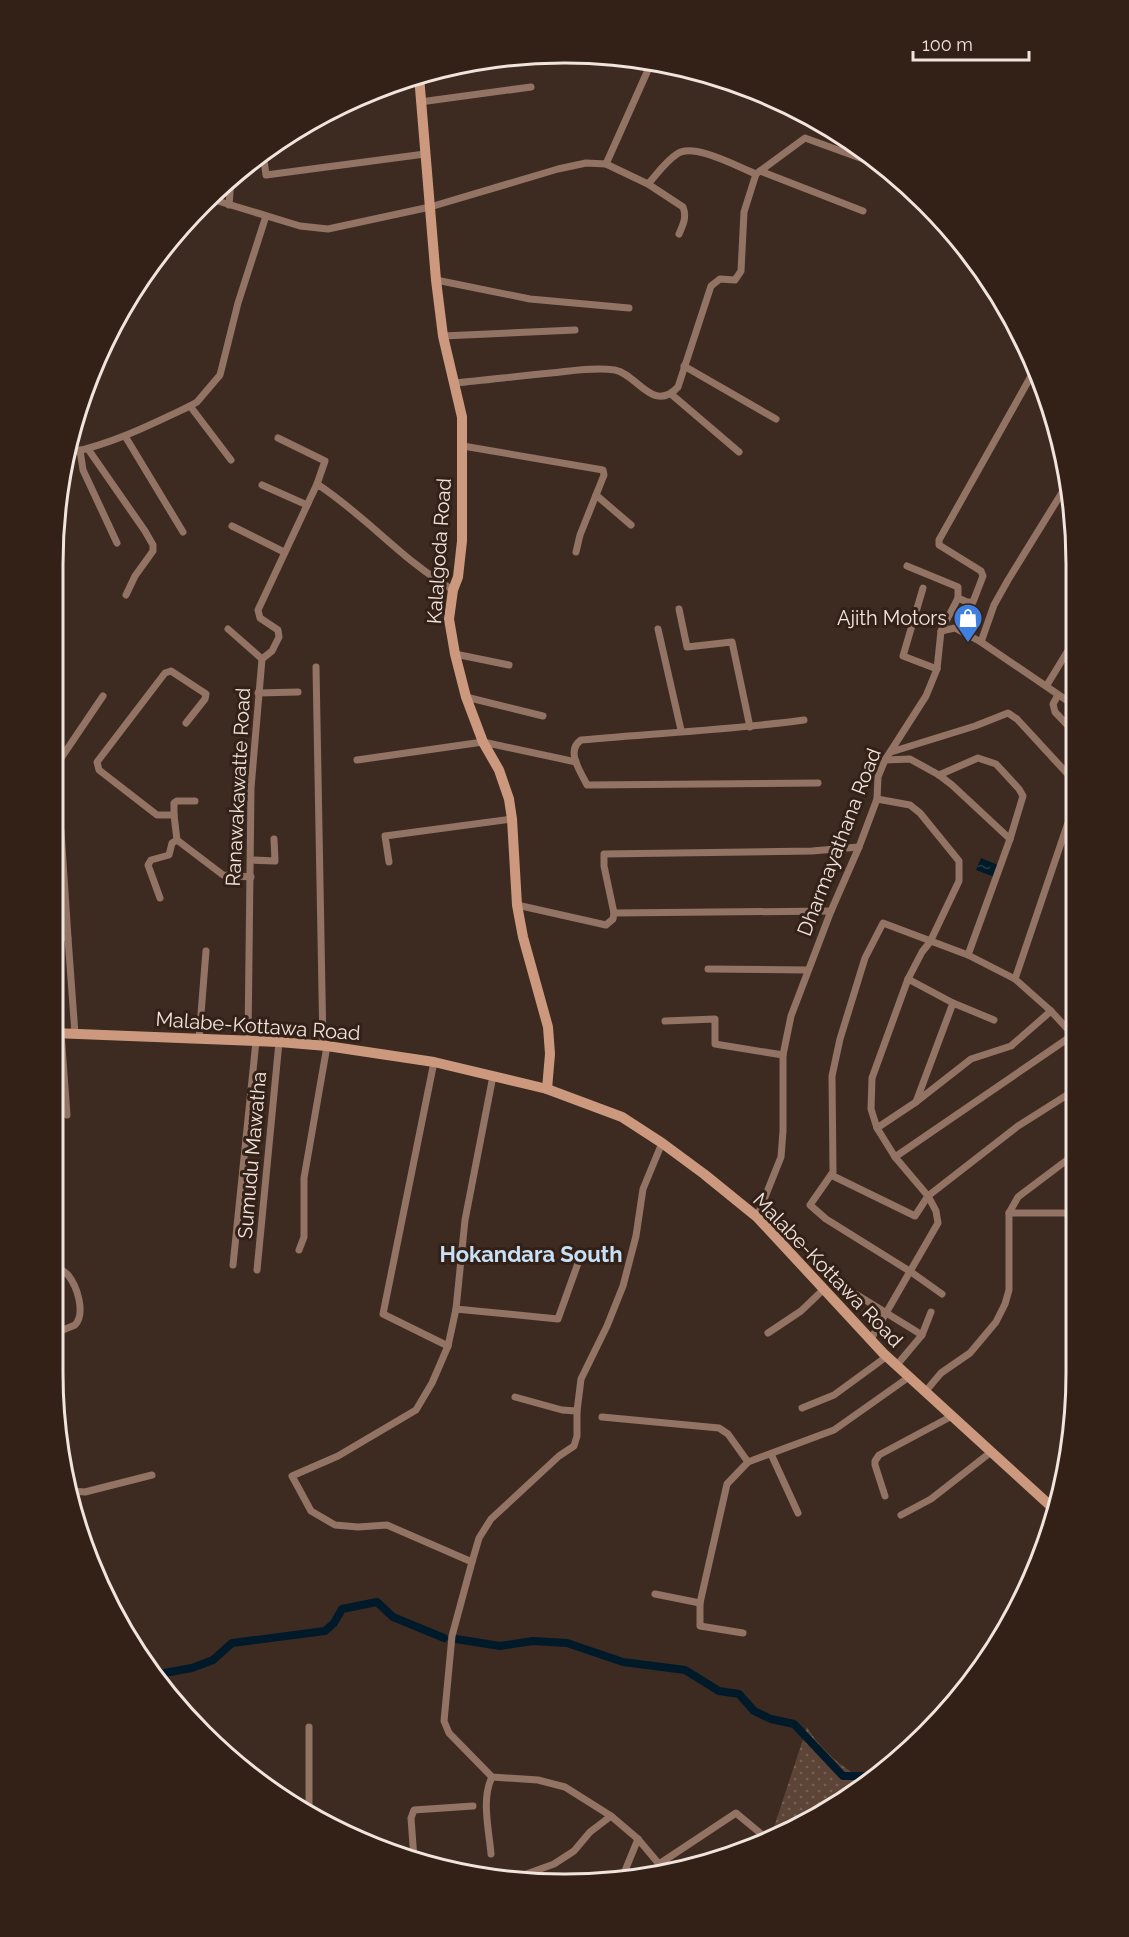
<svg xmlns="http://www.w3.org/2000/svg" width="1129" height="1937" viewBox="0 0 1129 1937" font-family="Raleway,sans-serif">
  <style>
    .grass { fill: url(#grass-dots) }
    .water { fill: url(#water-ripples) }
    .lines { fill: none; stroke-linecap: round; stroke-linejoin: round }
    .canal { stroke: #001a2a; stroke-width: 8 }
    .street { stroke: #937363; stroke-width: 7 }
    .secondary { stroke: #cc997f; stroke-width: 10 }
    .labels { text-anchor: middle; stroke-width: 6; stroke-linejoin: round; paint-order: stroke }
    .street-label { font-size: 20px; fill: #f0e4dd; stroke: #332118 }
    .poi-label { font-size: 20px; fill: #f0e4dd; stroke: #332118; text-anchor: end }
    .quarter-label { font-size: 22px; font-weight: bold; fill: #c8e1f7; stroke: #332118 }
    .rim { fill: none; stroke: #f0e4dd; stroke-width: 3 }
  </style>
  <defs>
    <pattern id="grass-dots" width="8" height="8" patternUnits="userSpaceOnUse" patternTransform="scale(1.5)"><rect width="8" height="8" fill="#5c4437"/><path d="M2 2h.1M6 6h.1" fill="none" stroke="#745f54" stroke-width="1.8" stroke-linecap="round"/></pattern>
    <pattern id="water-ripples" width="26" height="14" patternUnits="userSpaceOnUse" patternTransform="scale(1.5)"><rect width="26" height="14" fill="#001a2a"/><path d="M2 4q2-2 4 0t4 0M15 11q2-2 4 0t4 0" fill="none" stroke="#263b48"/></pattern>
  </defs>
  <rect width="100%" height="100%" fill="#3d2b22"/>
  <path class="grass" d="M807,1727C820,1749 843,1769 866,1780L770,1839Z"/>
  <polygon class="water" points="981,858 998,865 994,877 976,870"/>
  <g class="lines">
    <g class="canal">
      <polyline points="456,1639 500,1646 533,1641 567,1643 623,1662 685,1670 719,1691 739,1694 754,1711 771,1719 794,1724 843,1776 872,1776"/>
      <polyline points="153,1675 192,1668 213,1660 232,1643 325,1631 334,1623 342,1609 377,1602 393,1617 444,1638"/>
    </g>
    <g class="street">
      <polyline points="396,83 418,81"/>
      <polyline points="420,102 531,87"/>
      <polyline points="263,153 266,175 425,154"/>
      <polyline points="606,164 652,61"/>
      <polyline points="760,171 863,211"/>
      <path d="M648,184C657,174 666,161 677,154C693,142 738,167 756,174"/>
      <path d="M208,198L300,226L328,229L430,207L558,169L586,163L606,164L648,184L683,207C687,217 683,225 679,234"/>
      <polyline points="229,205 231,179"/>
      <polyline points="436,280 530,299 629,308"/>
      <polyline points="141,284 180,235 188,221"/>
      <polyline points="1007,315 1035,368"/>
      <polyline points="443,336 575,330"/>
      <polyline points="684,366 776,419"/>
      <path d="M455,383C487,380 519,376 551,373C572,371 594,367 615,370C637,374 653,414 678,387L711,286L720,279L735,280L741,271L744,212L756,174L805,138L874,163"/>
      <polyline points="671,394 739,452"/>
      <polyline points="190,406 231,460"/>
      <polyline points="125,436 183,532"/>
      <polyline points="278,438 325,461 317,484"/>
      <polyline points="463,446 603,470 604,475 580,535 576,552"/>
      <polyline points="88,449 145,531 153,545 153,551 135,576 126,595"/>
      <polyline points="80,450 83,470 117,543"/>
      <path d="M69,453C112,444 150,425 190,406L197,402L220,375L238,303L266,216"/>
      <polyline points="262,485 307,505"/>
      <polyline points="596,495 631,525"/>
      <polyline points="232,526 284,552"/>
      <polyline points="907,566 958,587 958,598 941,631"/>
      <polyline points="923,588 903,656 937,669"/>
      <polyline points="958,598 967,602 973,602 983,576 981,571 939,545 939,540 1035,369"/>
      <polyline points="679,609 687,647 732,642 750,727"/>
      <polyline points="228,629 262,659"/>
      <polyline points="658,629 681,730"/>
      <polyline points="981,642 1075,706"/>
      <polyline points="455,654 509,665"/>
      <polyline points="316,667 323,1046"/>
      <polyline points="1047,685 1075,639"/>
      <polyline points="258,693 298,692"/>
      <polyline points="1058,695 1053,704 1055,712 1075,733"/>
      <polyline points="466,697 543,716"/>
      <path d="M804,720C730,730 655,733 581,740C565,751 581,772 587,785L818,783"/>
      <polyline points="186,723 205,699 206,694 171,671 165,673 97,762 99,770 157,815 174,815 177,840 223,875 251,877"/>
      <polyline points="891,752 975,726 1008,713 1017,719 1075,782"/>
      <polyline points="357,760 483,742 576,762"/>
      <polyline points="885,760 910,759 939,775 952,785 1010,839"/>
      <polyline points="53,770 103,696"/>
      <polyline points="939,775 978,758 996,764 1019,789 1023,796 1010,839 968,955 1015,979 1051,1011 1073,1035"/>
      <polyline points="174,815 174,803 177,801 195,801"/>
      <polyline points="61,831 68,938"/>
      <polyline points="251,860 275,861 274,839"/>
      <polyline points="389,862 385,836 512,819"/>
      <polyline points="160,898 148,865 151,860 169,855 172,843 177,840"/>
      <polyline points="517,905 606,925 613,919 614,913 604,866 604,854 812,851 859,847"/>
      <polyline points="614,913 831,911"/>
      <polyline points="53,937 68,938 75,1034"/>
      <polyline points="1075,939 1071,952 1075,959"/>
      <polyline points="708,969 808,970"/>
      <polyline points="908,979 953,1003 994,1020"/>
      <polyline points="1015,979 1075,802"/>
      <polyline points="665,1021 715,1019 715,1044 783,1055"/>
      <polyline points="61,1033 67,1115"/>
      <polyline points="1073,1035 1075,1025"/>
      <polyline points="199,1039 206,951"/>
      <path d="M248,1041L251,788L262,659L272,651L279,637L278,630L260,618L258,610L317,484C365,515 403,561 453,590"/>
      <polyline points="434,1062 383,1314 448,1346 432,1383 416,1410 338,1456 292,1476 311,1511 335,1525 358,1527 387,1525 472,1562 452,1636 444,1721 449,1733 492,1777 538,1780 565,1787 611,1816"/>
      <polyline points="493,1076 465,1220 456,1309 558,1319 582,1252"/>
      <polyline points="916,1102 953,1003"/>
      <polyline points="877,1128 916,1102 971,1059 1011,1046 1051,1011"/>
      <polyline points="895,1157 1073,1035 1075,1038"/>
      <polyline points="831,1175 915,1216 928,1196 1018,1126 1075,1090"/>
      <polyline points="1009,1213 1018,1197 1075,1154"/>
      <polyline points="757,1217 781,1157 783,1131 783,1055 791,1016 831,911 859,847 877,799 878,777 885,760 926,696 937,669 941,631 955,628 981,642 994,605 1008,580 1066,486"/>
      <polyline points="299,1250 304,1237 304,1178 327,1046"/>
      <polyline points="233,1265 256,1041"/>
      <polyline points="257,1270 279,1042"/>
      <polyline points="854,1293 922,1335"/>
      <polyline points="942,1294 911,1272 826,1219 810,1205 833,1172 832,1076 840,1039 865,958 883,923 968,955"/>
      <polyline points="768,1333 801,1311 824,1289"/>
      <path d="M53,1334L75,1325C86,1313 77,1286 68,1275C65,1272 60,1269 56,1266L53,1267"/>
      <polyline points="871,1339 938,1223 936,1211 928,1196 895,1157 877,1128 871,1109 872,1078 908,979 922,952 930,942 959,881 959,861 920,813 910,805 877,799"/>
      <polyline points="448,1346 456,1309"/>
      <polyline points="896,1366 922,1335 931,1312"/>
      <polyline points="925,1392 941,1373 970,1353 996,1322 1005,1304 1009,1290 1009,1213 1075,1213"/>
      <polyline points="515,1397 562,1410 577,1411"/>
      <polyline points="802,1408 834,1395 886,1357"/>
      <polyline points="602,1417 719,1428 728,1434 748,1462"/>
      <polyline points="771,1454 798,1513"/>
      <polyline points="72,1491 85,1492 152,1475"/>
      <polyline points="885,1496 875,1465 875,1461 879,1455 952,1416"/>
      <polyline points="901,1515 931,1499 991,1452"/>
      <polyline points="472,1562 479,1538 491,1519 559,1456 574,1446 577,1436 577,1411 581,1379 607,1326 623,1286 636,1236 643,1189 662,1143"/>
      <polyline points="655,1594 700,1603"/>
      <polyline points="743,1633 700,1626 700,1603 727,1484 748,1462 834,1430 909,1377"/>
      <polyline points="309,1727 309,1811"/>
      <path d="M491,1854C489,1830 481,1799 492,1777"/>
      <polyline points="414,1859 411,1818 414,1810 473,1806"/>
      <polyline points="521,1876 554,1864 574,1851 590,1832 611,1816 638,1839 659,1864 736,1813 765,1837 759,1846"/>
      <polyline points="622,1878 638,1839"/>
    </g>
    <g class="secondary">
      <polyline points="419,76 436,280 443,336 462,417 462,541 458,577 453,590 449,619 455,654 466,697 483,742 499,770 509,799 512,819 517,905 523,937 548,1027 550,1054 547,1089"/>
      <polyline points="53,1033 279,1042 327,1046 434,1062 547,1089 622,1117 662,1143 704,1174 757,1217 883,1353 1055,1510"/>
    </g>
  </g>
  <defs>
    <g id="shop-pin" transform="scale(1.5)"><path d="M0 17L-7.5 6A9.5 9.5 0 1 1 7.5 6Z" fill="#3f7fe0" stroke="#332118"/><path d="M-5-2.5h2.3a2.7 3.5 0 0 1 5.4 0H5L5.5 6h-11ZM-1.5-2.5h3a1.5 2.3 0 0 0-3 0Z" fill="#fff"/></g>
  </defs>
  <g fill-rule="evenodd">
    <use href="#shop-pin" x="968" y="618"/>
  </g>
  <g class="labels">
    <g class="street-label">
      <text transform="translate(439 551) rotate(-86)" y="7">Kalalgoda Road</text>
      <text transform="translate(238 787) rotate(-87)" y="7">Ranawakawatte Road</text>
      <text transform="translate(839 842) rotate(-69)" y="7">Dharmayathana Road</text>
      <text transform="translate(258 1026) rotate(4)" y="7">Malabe-Kottawa Road</text>
      <text transform="translate(252 1155) rotate(-85)" y="7">Sumudu Mawatha</text>
      <text transform="translate(828 1270) rotate(46)" y="7">Malabe-Kottawa Road</text>
    </g>
    <g class="poi-label">
      <text x="947" y="625">Ajith Motors</text>
    </g>
    <g class="quarter-label">
      <text x="531" y="1262">Hokandara South</text>
    </g>
  </g>
  <path d="M0 0H1129V1937H0ZM564 63H565A501 501 0 0 1 1066 564V1373A501 501 0 0 1 565 1874H564A501 501 0 0 1 63 1373V564A501 501 0 0 1 564 63Z" fill="#332118" fill-rule="evenodd"/>
  <path class="rim" d="M564 63H565A501 501 0 0 1 1066 564V1373A501 501 0 0 1 565 1874H564A501 501 0 0 1 63 1373V564A501 501 0 0 1 564 63Z"/>
  <path d="M913 51v9h116v-9" fill="none" stroke="#f0e4dd" stroke-width="3"/>
  <text x="922" y="51" font-size="18" fill="#f0e4dd" stroke="#332118" stroke-width="4.5" paint-order="stroke">100 m</text>
</svg>
